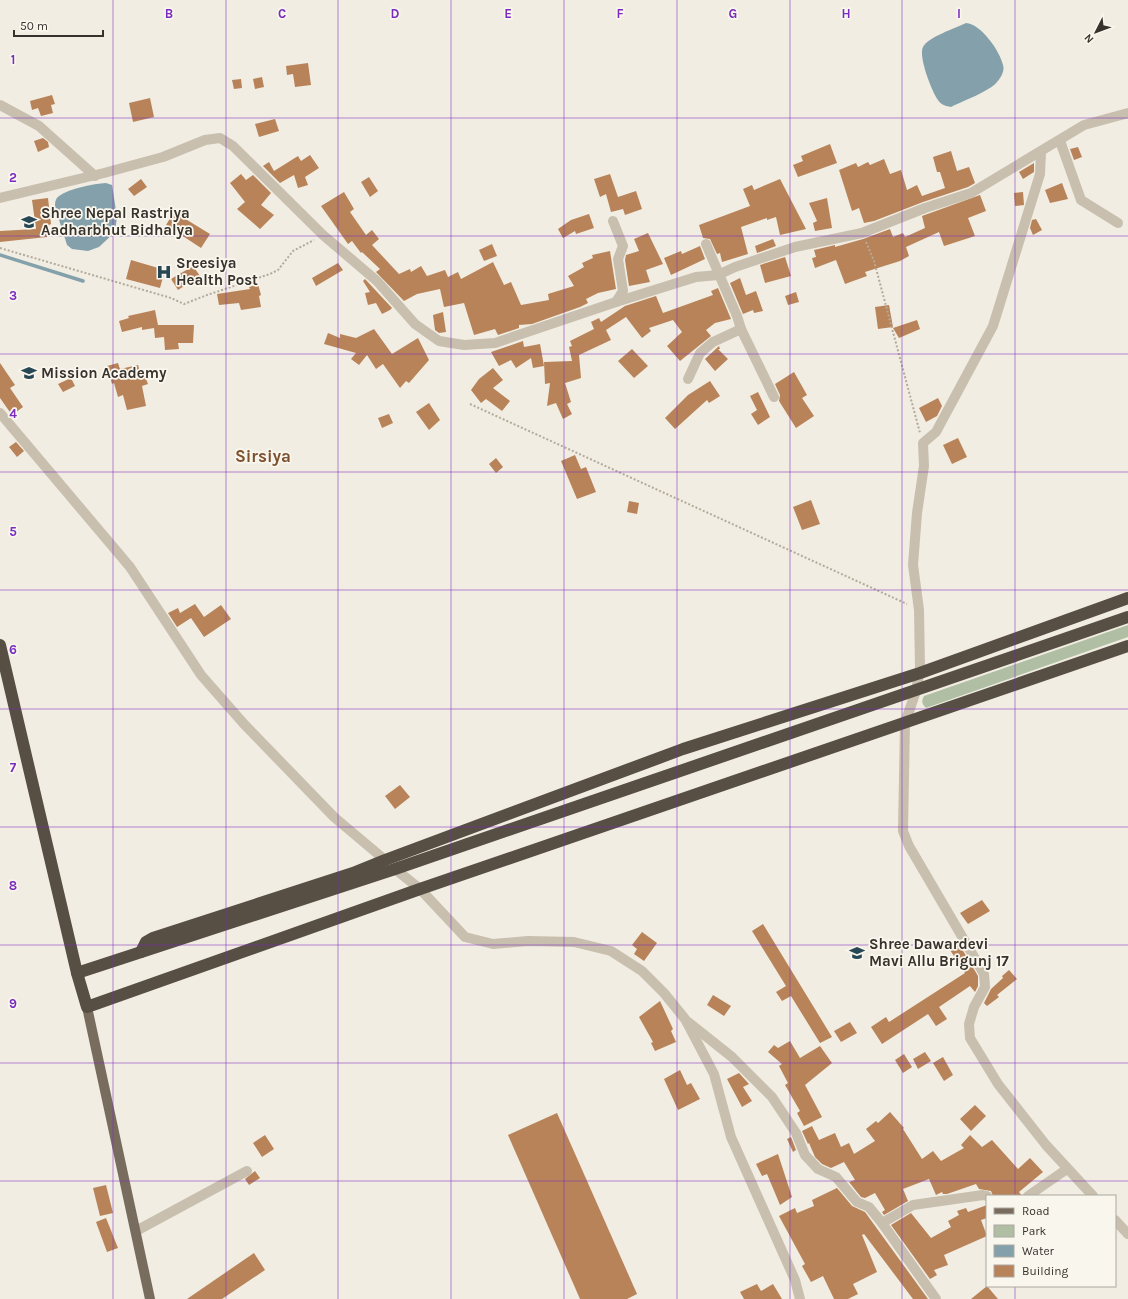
<svg xmlns="http://www.w3.org/2000/svg" width="1128" height="1299" viewBox="0 0 1128 1299" font-family="Karla,sans-serif">
  <style>
    .green { fill: #b0bfa3 }
    .water { fill: #84a1ab }
    .lines { fill: none; stroke-linecap: round; stroke-linejoin: round }
    .stream { stroke: #84a1ab; stroke-width: 3.5 }
    .building { fill: #b88359 }
    .path { stroke: #b4aa99; stroke-width: 2; stroke-dasharray: 2 2; stroke-linecap: butt }
    .minor { stroke: #c8bfaf; stroke-width: 10 }
    .major { stroke: #786c5f; stroke-width: 10 }
    .highway { stroke: #574e44; stroke-width: 12 }
    .grid { fill: none; stroke: #7b2cbf; stroke-width: 1; stroke-opacity: 0.55 }
    .labels { text-anchor: middle; stroke-width: 3.5; stroke-linejoin: round; paint-order: stroke }
    .poi-label { font-size: 15px; font-weight: bold; fill: #38322c; stroke: #f9f6ee; text-anchor: start }
    .quarter-label { font-size: 17px; font-weight: bold; fill: #7d512f; stroke: #f9f6ee }
    .grid-label { font-size: 13px; text-anchor: middle; font-weight: bold; fill: #7b2cbf; stroke: #f9f6ee; stroke-width: 3.5; stroke-linejoin: round; paint-order: stroke }
  </style>
  <rect width="100%" height="100%" fill="#f1ede2"/>
  <path class="green" d="M1128,625V637L926,708C922,704 921,701 924,696Z"/>
  <g class="water">
    <path d="M966,23C981,24 1000,51 1003,65C1005,70 1001,78 997,82C990,91 963,101 951,107C946,106 941,105 938,100C932,92 918,56 923,47C928,37 956,28 966,23Z"/>
    <path d="M106,183L112,185L117,217L115,232L99,247L88,251L72,249L67,245L55,207C55,203 55,199 59,196C70,188 93,184 106,183Z"/>
  </g>
  <g class="lines">
    <polyline class="stream" points="0,255 83,281"/>
  </g>
  <g class="building">
    <polygon points="308,63 311,85 295,87 293,74 287,75 286,66"/>
    <polygon points="262,77 264,87 255,89 253,79"/>
    <polygon points="241,79 242,88 234,89 232,80"/>
    <polygon points="52,95 55,104 51,105 53,113 41,116 38,108 32,110 30,101"/>
    <polygon points="150,98 154,117 133,122 129,103"/>
    <polygon points="275,119 279,131 259,137 255,124"/>
    <polygon points="43,138 48,142 49,147 38,152 34,141"/>
    <polygon points="830,144 837,163 798,177 793,165 803,161 801,156"/>
    <polygon points="1078,147 1082,157 1074,160 1070,149"/>
    <polygon points="951,151 957,171 969,167 975,183 968,187 923,202 874,221 864,223 859,208 852,211 839,170 856,163 858,167 868,162 870,165 884,159 890,174 901,170 907,190 917,185 922,196 945,188 940,172 937,172 933,157"/>
    <polygon points="310,155 319,168 305,177 308,185 298,188 294,175 280,183 263,166 269,162 274,171 298,156 301,161"/>
    <polygon points="1034,163 1034,172 1023,179 1019,172"/>
    <polygon points="241,174 246,180 253,175 271,193 261,205 274,215 260,229 237,209 245,202 230,183"/>
    <polygon points="610,174 618,197 636,191 642,209 625,215 623,209 611,212 606,194 600,197 594,179"/>
    <polygon points="369,177 378,191 370,197 361,182"/>
    <polygon points="141,179 147,187 134,196 128,189"/>
    <polygon points="780,179 806,229 780,235 776,217 767,220 767,218 741,227 748,254 722,262 720,253 717,254 710,239 703,238 699,225 750,206 743,189 752,185 754,190"/>
    <polygon points="1062,183 1068,199 1050,203 1045,190"/>
    <polygon points="344,192 354,209 350,212 366,235 372,230 379,239 372,245 399,274 410,269 411,272 421,266 427,276 445,270 448,277 458,272 461,279 493,262 504,285 511,282 521,305 549,300 548,294 574,286 568,276 584,267 582,263 593,258 592,255 610,251 616,289 598,293 586,299 588,303 580,307 532,324 519,325 519,328 498,335 495,329 474,335 464,303 444,307 440,289 417,294 404,301 376,272 380,269 362,252 361,253 352,241 348,244 321,206"/>
    <polygon points="1023,192 1024,205 1015,206 1014,193"/>
    <polygon points="980,195 986,211 968,218 975,236 944,246 939,232 906,247 909,256 900,261 865,272 867,276 845,284 836,260 815,268 812,258 816,257 814,250 835,245 835,247 863,239 890,229 893,237 903,233 905,237 925,228 922,216"/>
    <polygon points="48,198 51,224 49,225 47,237 0,242 0,231 36,229 32,200"/>
    <polygon points="827,198 832,228 815,231 813,223 817,221 809,203"/>
    <polygon points="174,212 210,234 201,248 166,225"/>
    <polygon points="589,214 594,228 576,234 575,231 563,238 558,229 571,220"/>
    <polygon points="1036,219 1042,230 1033,235 1030,228 1032,220"/>
    <polygon points="648,233 663,264 646,270 650,282 629,286 625,260 626,255 639,251 634,239"/>
    <polygon points="773,239 776,246 757,253 755,246"/>
    <polygon points="492,244 497,256 484,261 479,250"/>
    <polygon points="700,246 705,259 671,275 664,258 681,251 682,254"/>
    <polygon points="785,257 791,276 765,283 760,265"/>
    <polygon points="131,260 165,270 160,288 126,279"/>
    <polygon points="338,263 343,270 316,286 312,278"/>
    <polygon points="193,266 200,276 178,290 171,279"/>
    <polygon points="740,278 746,295 756,291 763,311 754,313 753,310 743,314 730,283"/>
    <polygon points="365,279 392,308 390,310 382,314 376,303 368,305 365,293 370,292 363,281"/>
    <polygon points="258,284 261,295 259,296 261,307 241,310 239,303 219,305 217,294 250,289 249,287"/>
    <polygon points="718,288 731,319 715,323 706,330 711,336 680,361 667,346 682,332 673,320 649,328 651,331 642,338 626,317 606,330 611,340 579,355 581,378 565,383 571,402 567,404 572,414 563,419 556,403 547,406 550,383 545,384 544,362 572,361 569,347 572,346 570,341 594,329 591,322 599,318 601,322 625,306 656,296 663,313 713,295 711,291"/>
    <polygon points="796,292 799,302 788,305 785,296"/>
    <polygon points="889,305 893,327 878,329 875,307"/>
    <polygon points="155,310 158,325 194,325 193,343 178,343 179,349 165,350 164,337 155,338 154,328 142,330 142,327 122,332 119,321 129,318 128,316"/>
    <polygon points="443,312 446,332 439,333 435,330 433,315"/>
    <polygon points="917,320 920,329 899,338 893,328"/>
    <polygon points="374,329 392,354 418,338 429,360 409,383 406,381 400,388 383,364 376,369 367,355 359,365 351,359 356,353 324,344 328,333 340,338 340,334 356,338"/>
    <polygon points="523,341 524,347 540,344 544,366 533,368 531,358 516,368 511,360 499,366 491,352"/>
    <polygon points="719,346 720,349 718,349 728,359 715,371 705,359"/>
    <polygon points="632,349 648,366 634,378 618,361"/>
    <polygon points="0,363 15,385 10,388 23,407 12,415 0,398"/>
    <polygon points="118,363 120,369 138,365 141,375 144,374 148,384 142,386 146,406 127,410 123,395 118,397 114,383 112,384 107,366"/>
    <polygon points="493,368 503,380 493,388 510,401 502,411 486,399 481,403 471,390 479,379"/>
    <polygon points="794,372 807,395 802,398 814,416 796,428 779,401 780,395 775,384"/>
    <polygon points="71,378 75,386 63,392 58,384"/>
    <polygon points="710,381 720,396 709,403 707,400 675,429 665,418 688,395"/>
    <polygon points="758,392 770,417 758,425 751,414 757,410 750,396"/>
    <polygon points="938,398 942,406 937,416 926,422 919,408"/>
    <polygon points="429,403 440,420 429,430 416,412"/>
    <polygon points="389,414 393,423 382,428 378,418"/>
    <polygon points="958,438 967,457 952,464 943,445"/>
    <polygon points="16,442 24,451 17,457 9,447"/>
    <polygon points="575,455 581,469 586,467 596,492 577,499 561,461"/>
    <polygon points="496,458 503,467 496,473 489,464"/>
    <polygon points="811,500 820,524 802,530 793,507"/>
    <polygon points="629,501 639,503 637,514 627,512"/>
    <polygon points="195,604 204,617 221,605 231,619 204,637 191,618 177,627 168,613 178,608 180,613"/>
    <polygon points="400,785 410,797 395,809 385,796"/>
    <polygon points="982,900 990,911 968,924 960,913"/>
    <polygon points="763,924 832,1037 820,1043 791,996 782,1001 776,992 786,986 752,931"/>
    <polygon points="642,932 657,943 644,961 634,954 637,949 632,945"/>
    <polygon points="959,944 978,976 978,986 975,992 970,986 939,1007 947,1019 936,1026 928,1014 882,1044 871,1027 886,1017 889,1022 965,973 950,950"/>
    <polygon points="1009,970 1017,979 997,995 999,997 987,1006 984,1003 991,989 1003,978 1002,976"/>
    <polygon points="713,995 731,1006 724,1016 707,1005"/>
    <polygon points="660,1001 673,1029 671,1031 676,1042 655,1051 651,1043 653,1042 639,1017"/>
    <polygon points="850,1022 857,1033 841,1042 834,1031"/>
    <polygon points="790,1041 800,1058 820,1046 832,1063 805,1085 822,1117 804,1126 797,1113 800,1111 785,1085 788,1083 779,1066 782,1064 768,1052 774,1045 778,1048"/>
    <polygon points="925,1052 931,1061 918,1069 913,1059"/>
    <polygon points="904,1054 912,1067 903,1073 895,1060"/>
    <polygon points="943,1057 953,1075 944,1081 933,1063"/>
    <polygon points="680,1070 687,1085 691,1083 700,1099 678,1110 664,1079"/>
    <polygon points="739,1073 749,1084 743,1087 752,1101 742,1107 727,1079"/>
    <polygon points="975,1105 986,1116 971,1131 960,1119"/>
    <polygon points="890,1112 904,1128 903,1129 922,1159 933,1151 941,1161 964,1148 961,1145 970,1135 982,1147 992,1140 1018,1169 1030,1158 1043,1172 1019,1192 1022,1196 993,1196 991,1191 979,1189 976,1184 947,1194 943,1194 942,1192 936,1195 929,1179 903,1189 908,1201 884,1215 882,1212 885,1210 875,1193 865,1198 861,1197 849,1182 855,1180 844,1162 831,1168 822,1164 815,1157 809,1143 808,1144 802,1131 812,1126 819,1140 835,1133 841,1147 849,1143 854,1154 875,1141 866,1129 876,1121 878,1123"/>
    <polygon points="557,1113 637,1294 627,1299 580,1299 508,1135"/>
    <polygon points="265,1135 274,1149 262,1157 253,1143"/>
    <polygon points="791,1137 796,1150 793,1152 787,1139"/>
    <polygon points="778,1154 792,1197 780,1205 767,1174 762,1176 756,1164"/>
    <polygon points="255,1171 260,1178 249,1185 245,1179"/>
    <polygon points="106,1185 113,1213 100,1216 93,1188"/>
    <polygon points="837,1188 852,1206 865,1212 928,1299 913,1299 864,1234 862,1235 877,1272 853,1284 858,1294 848,1299 834,1299 823,1276 811,1282 802,1266 805,1264 779,1216 795,1208 797,1213 814,1206 812,1200"/>
    <polygon points="987,1205 987,1218 981,1220 987,1236 944,1255 948,1265 934,1270 937,1275 930,1279 891,1225 911,1213 931,1238 951,1227 948,1221 959,1215 957,1211 966,1208 968,1212"/>
    <polygon points="106,1218 118,1248 107,1252 96,1222"/>
    <polygon points="254,1253 265,1270 222,1299 187,1299"/>
    <polygon points="757,1284 761,1291 773,1284 782,1299 744,1299 740,1292"/>
    <polygon points="987,1286 998,1299 971,1299"/>
  </g>
  <g class="lines">
    <g class="path">
      <polyline points="866,242 874,261 920,433"/>
      <polyline points="0,248 171,298 184,304 207,295 270,274 278,270 293,251 314,240"/>
      <polyline points="470,404 907,604"/>
    </g>
    <g class="minor">
      <polyline points="0,105 39,126 95,176"/>
      <polyline points="1060,141 1081,200 1118,223"/>
      <polyline points="1041,152 1040,174 993,326 936,432 923,443 924,466 917,513 913,565 919,610 920,669 916,691 905,723 903,831 909,846 984,974 985,987 974,1007 969,1024 970,1038 998,1084 1046,1145 1093,1196"/>
      <polyline points="0,198 104,173 163,157 205,140 220,138 233,146 323,235 377,281 415,324 439,341 464,345 495,343 616,302 696,277 718,275 735,267 795,247 862,233 925,208 971,193 1084,125 1128,113"/>
      <polyline points="613,221 623,246 618,259 623,291 616,302"/>
      <polyline points="706,244 737,316 741,329 774,397"/>
      <polyline points="688,379 700,353 713,342 741,329"/>
      <polyline points="0,413 130,567 201,675 244,724 334,817 385,860"/>
      <polyline points="395,869 420,889 465,937 493,944 528,941 574,942 611,951 642,971 664,993 685,1019 714,1074 731,1137 795,1280 800,1299"/>
      <polyline points="688,1022 732,1057 772,1097 796,1133 805,1155 818,1169 836,1177 857,1202 869,1207 882,1223 936,1299"/>
      <polyline points="1028,1196 1067,1169"/>
      <polyline points="1115,1220 1128,1234"/>
      <polyline points="882,1223 913,1205 983,1195 987,1196"/>
      <polyline points="136,1231 247,1171"/>
    </g>
    <polyline class="major" points="87,1007 150,1299"/>
    <g class="highway">
      <polyline points="0,645 77,973 87,1007 420,889 1128,646"/>
      <polyline points="141,952 146,942 153,938 353,873 385,860 683,749 920,673 1128,598"/>
      <polyline points="77,973 395,869 1128,617"/>
    </g>
  </g>
  <path class="grid" d="M113,0V1299M226,0V1299M338,0V1299M451,0V1299M564,0V1299M677,0V1299M790,0V1299M902,0V1299M1015,0V1196M0,118H1128M0,236H1128M0,354H1128M0,472H1128M0,590H1128M0,709H1128M0,827H1128M0,945H1128M0,1063H1128M0,1181H1128M1015,1286V1299"/>
  <defs>
    <g id="school-bare" transform="scale(1.2)"><path d="M0-5L7-2L0 1L-7-2ZM-4 1L0 2.5L4 1V4Q0 6-4 4Z" fill="#264855" stroke="#f9f6ee" stroke-width="2.5" paint-order="stroke"/></g>
    <g id="hospital-bare" transform="scale(1.2)"><path d="M-5-5h3v3.5h4V-5h3V5h-3V1.5h-4V5h-3Z" fill="#264855" stroke="#f9f6ee" stroke-width="2.5" paint-order="stroke"/></g>
  </defs>
  <g fill-rule="evenodd">
    <use href="#school-bare" x="29" y="222"/>
    <use href="#hospital-bare" x="164" y="272"/>
    <use href="#school-bare" x="29" y="373"/>
    <use href="#school-bare" x="857" y="953"/>
  </g>
  <g class="labels">
    <g class="poi-label">
      <text x="41" y="218">Shree Nepal Rastriya<tspan x="41" dy="17">Aadharbhut Bidhalya</tspan></text>
      <text x="176" y="268">Sreesiya<tspan x="176" dy="17">Health Post</tspan></text>
      <text x="41" y="378">Mission Academy</text>
      <text x="869" y="949">Shree Dawardevi<tspan x="869" dy="17">Mavi Allu Brigunj 17</tspan></text>
    </g>
    <g class="quarter-label">
      <text x="263" y="462">Sirsiya</text>
    </g>
  </g>
  <g class="grid-label">
    <text x="169" y="18">B</text>
    <text x="282" y="18">C</text>
    <text x="395" y="18">D</text>
    <text x="508" y="18">E</text>
    <text x="620" y="18">F</text>
    <text x="733" y="18">G</text>
    <text x="846" y="18">H</text>
    <text x="959" y="18">I</text>
    <text x="13" y="64">1</text>
    <text x="13" y="182">2</text>
    <text x="13" y="300">3</text>
    <text x="13" y="418">4</text>
    <text x="13" y="536">5</text>
    <text x="13" y="654">6</text>
    <text x="13" y="772">7</text>
    <text x="13" y="890">8</text>
    <text x="13" y="1008">9</text>
  </g>
  <rect x="986" y="1195" width="130" height="92" fill="#f9f6ee" stroke="#aca8a0"/>
  <rect x="994" y="1208" width="20" height="6" fill="#786c5f" stroke="#aca8a0"/>
  <text x="1022" y="1215" font-size="12" fill="#38322c">Road</text>
  <rect x="994" y="1225" width="20" height="12" fill="#b0bfa3" stroke="#aca8a0"/>
  <text x="1022" y="1235" font-size="12" fill="#38322c">Park</text>
  <rect x="994" y="1245" width="20" height="12" fill="#84a1ab" stroke="#aca8a0"/>
  <text x="1022" y="1255" font-size="12" fill="#38322c">Water</text>
  <rect x="994" y="1265" width="20" height="12" fill="#b88359" stroke="#aca8a0"/>
  <text x="1022" y="1275" font-size="12" fill="#38322c">Building</text>
  <g transform="translate(1096 32) rotate(228)" stroke="#f9f6ee" stroke-width="3" paint-order="stroke">
  <path d="M0-3L7 15L0 10L-7 15Z" fill="#38322c"/>
  <text y="-6" font-size="11" font-weight="bold" text-anchor="middle" fill="#38322c">N</text>
  </g>
  <path d="M14 30v6h89v-6" fill="none" stroke="#38322c" stroke-width="2"/>
  <text x="20" y="30" font-size="12" fill="#38322c" stroke="#f9f6ee" stroke-width="3" paint-order="stroke">50 m</text>
</svg>
